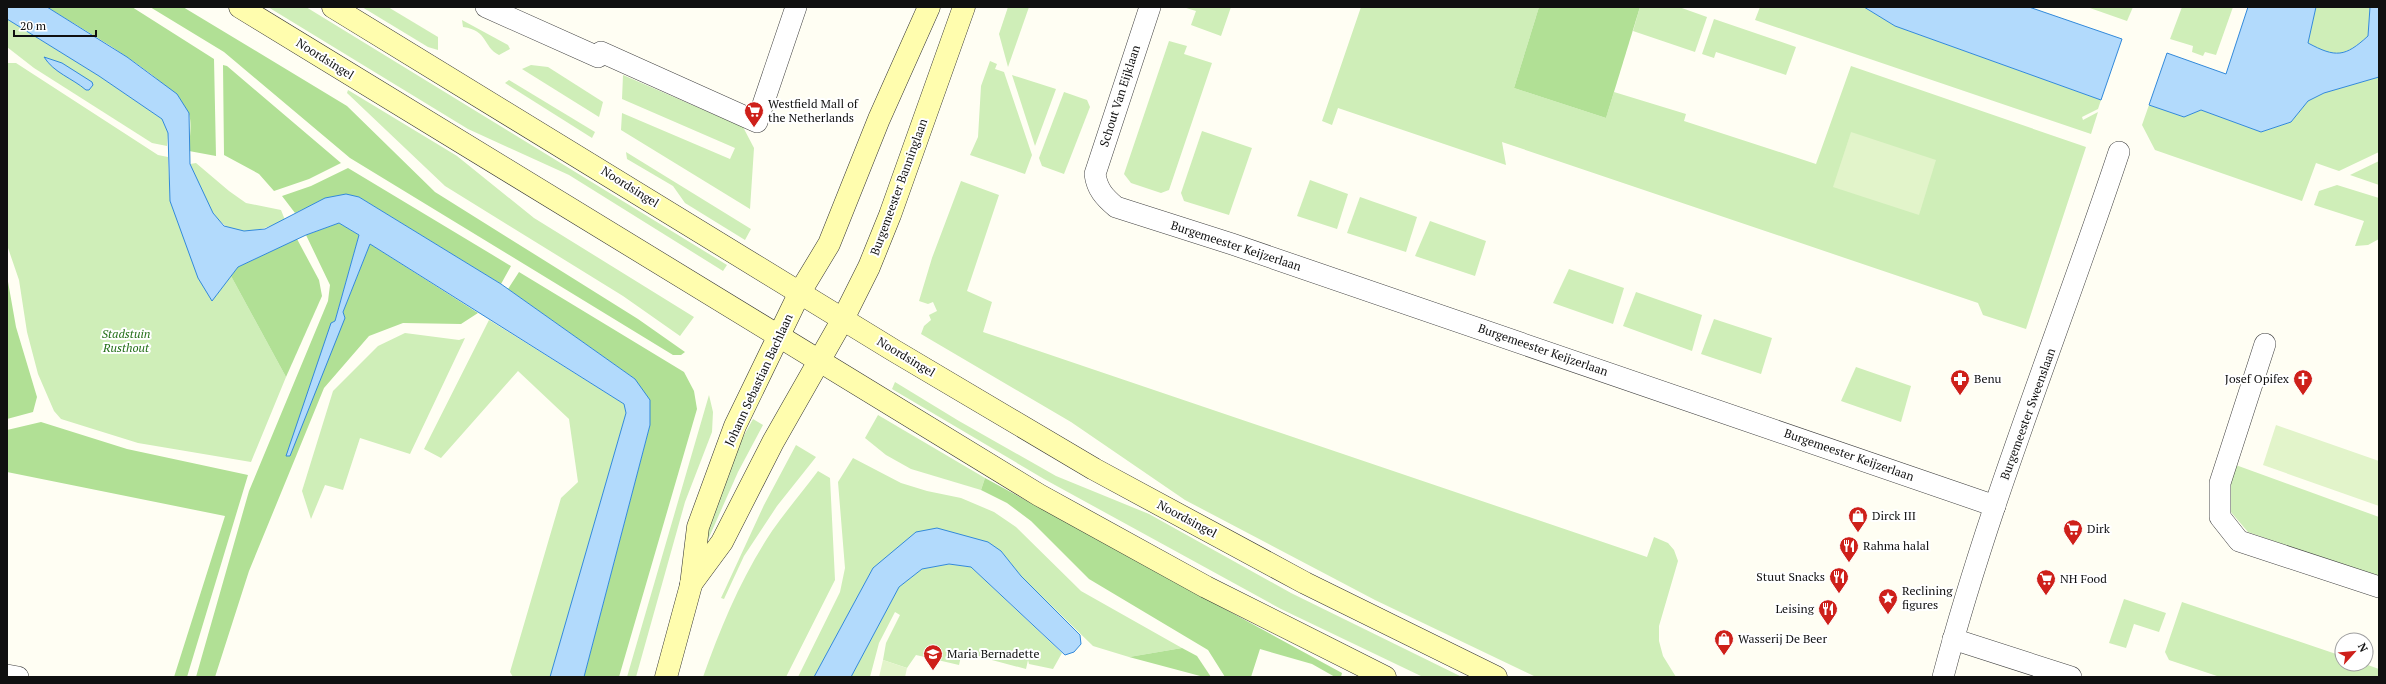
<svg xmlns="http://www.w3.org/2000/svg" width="2386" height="684" viewBox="0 0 2386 684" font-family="'PT Serif',serif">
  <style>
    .green { fill: #cfeeb8 }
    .forest { fill: #b1e095 }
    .pitch { fill: #e2f4ca }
    .water { fill: #b2dafc; stroke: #3289da }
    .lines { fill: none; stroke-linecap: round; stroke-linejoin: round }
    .street-casing { stroke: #434343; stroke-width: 22 }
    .secondary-casing { stroke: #323232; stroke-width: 23 }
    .street { stroke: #fff; stroke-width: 21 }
    .secondary { stroke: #fffdae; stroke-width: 22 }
    .labels { text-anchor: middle; stroke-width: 4; stroke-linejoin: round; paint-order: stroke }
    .street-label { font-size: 12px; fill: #101010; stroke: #fff }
    .poi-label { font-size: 12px; fill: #101010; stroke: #fff; text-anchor: start }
    .park-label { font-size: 12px; font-style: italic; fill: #246f19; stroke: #fff }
  </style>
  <rect width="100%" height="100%" fill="#fffef3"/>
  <g class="green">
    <polygon points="268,7 306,7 727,265 723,271 569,175 468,129"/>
    <polygon points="362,7 388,7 438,37 438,50 428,47"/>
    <polygon points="1008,7 1029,7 1008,67 999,34"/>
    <polygon points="1183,7 1231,7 1221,36 1191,25 1196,11"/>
    <polygon points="1361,7 1539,7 1514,88 1606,118 1614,92 1686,114 1684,121 1816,164 1851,66 2086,147 2026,329 1983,315 1978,303 1502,142 1506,165 1338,108 1332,125 1322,121"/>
    <polygon points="1640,7 1679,7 1707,17 1695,52 1633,31"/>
    <polygon points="1760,7 1864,7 1895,26 2101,100 2098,109 2082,117 2083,120 2098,112 2091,134 1755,20"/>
    <polygon points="2087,7 2133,7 2127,21"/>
    <polygon points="2182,7 2233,7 2216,55 2205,52 2203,56 2192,52 2193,46 2170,39"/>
    <path d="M2316,7H2370L2368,36C2344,57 2336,58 2308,43Z"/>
    <polygon points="7,19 99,76 162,119 168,133 167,146 152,143 34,68 7,47"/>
    <polygon points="1714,19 1796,47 1786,75 1716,52 1714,58 1702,54"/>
    <path d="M462,20L508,45L510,49L499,55C482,46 489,31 463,27Z"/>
    <polygon points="1169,41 1187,46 1184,54 1212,63 1169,190 1161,193 1131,183 1124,174"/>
    <polygon points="990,61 997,64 995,69 1004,72 1032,155 1025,174 970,155 978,137 981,86"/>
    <polygon points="7,63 16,63 158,155 168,157 170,201 212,301 231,276 286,377 251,462 138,443 61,419 54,411 38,374 27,332 19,280 7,245"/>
    <polygon points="531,65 548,67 603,102 599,117 522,69"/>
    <polygon points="623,75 743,127 754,148 750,209 621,130 622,113 730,159 735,148 622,99"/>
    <polygon points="1012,75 1056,89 1035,146"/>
    <polygon points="2379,77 2379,152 2339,171 2316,163 2302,201 2155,150 2142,125 2149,105 2184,117 2201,110 2261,132 2291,122 2308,101 2324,93"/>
    <polygon points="509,80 595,132 592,138 505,83"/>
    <polygon points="348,90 457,156 534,218 694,317 680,336 623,296 445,186 347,93"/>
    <polygon points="1064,92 1087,100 1090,107 1064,174 1042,166 1039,158"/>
    <polygon points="1202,131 1252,148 1229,215 1184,201 1181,193"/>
    <polygon points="626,152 751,229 745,240 685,203 673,186 627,159"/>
    <polygon points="2379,161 2379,185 2350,175"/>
    <path d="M196,163L229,191L246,203L281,210L285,220C220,250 213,216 190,164Z"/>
    <polygon points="1310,180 1348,194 1337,229 1297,216"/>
    <polygon points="961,181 999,195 967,291 992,302 983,332 1647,557 1654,537 1668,543 1674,550 1678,561 1659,626 1659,641 1663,656 1676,677 1536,677 1375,600 1185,500 1071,422 921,334 924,326 931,320 929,315 937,311 933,302 928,304 919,301 932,258"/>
    <polygon points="2337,185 2379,198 2379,239 2368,245 2355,246 2364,221 2314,205 2319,191"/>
    <polygon points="1360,197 1417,217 1406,252 1347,233"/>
    <polygon points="1430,221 1486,241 1475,276 1415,256"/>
    <polygon points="1569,269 1624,288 1613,324 1553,303"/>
    <polygon points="1636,292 1702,315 1692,351 1623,326"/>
    <polygon points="1714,319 1772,338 1761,374 1701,354"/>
    <polygon points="489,320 624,404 626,413 550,677 513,677 510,672 561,498 578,482 569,419 518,371 441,458 424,449"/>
    <polygon points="405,333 459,340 465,338 410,454 360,438 343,490 325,485 311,519 302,491 333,391 378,346"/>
    <polygon points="1856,367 1911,386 1901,422 1841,401"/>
    <polygon points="895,382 959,421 1056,476 1149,514 1291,593 1462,677 1423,677 1281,609 1044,479 892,389"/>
    <polygon points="709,395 713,412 712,432 685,502 636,677 627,677"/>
    <polygon points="878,415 985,478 981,490 911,469 886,455 865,438"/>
    <polygon points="753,419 763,425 738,472 707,542 701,540 732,457"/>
    <polygon points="796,445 816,457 777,506 744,556 724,599 721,598 764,505"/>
    <polygon points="853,458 901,483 927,491 961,498 994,512 1016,527 1081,591 1182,648 1129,657 1093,646 1021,576 1001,551 873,568 814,677 798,677 840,592 845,568 838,482"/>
    <polygon points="2233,464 2379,517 2379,578 2248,532 2230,511 2227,496"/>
    <path d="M818,471L830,478L835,580L786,677H703C721,626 742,576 772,531C786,511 803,491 818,471Z"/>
    <polygon points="949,564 971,567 1062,653 1053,669 1029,664 1028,660 1026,669 962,652 959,665 916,655 907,668 883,660 886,643 900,615 895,612 879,643 870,677 851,677 899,587 922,569"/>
    <polygon points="2124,599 2166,613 2159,632 2134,624 2126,648 2109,643"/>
    <polygon points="2182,602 2342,656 2342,664 2365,664 2379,669 2379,677 2220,677 2169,660 2165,652"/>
  </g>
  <g class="forest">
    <path d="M47,7H132L214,59L216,156L189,151C189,141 193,121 188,112C171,78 82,29 47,7Z"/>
    <polygon points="150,7 183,7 347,106 435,192 638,319 685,352 681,355 673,355 350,158 224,52"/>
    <polygon points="1539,7 1640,7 1606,118 1514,88"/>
    <polygon points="223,65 227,66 341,163 309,179 274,191 259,174 224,155"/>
    <path d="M348,168L511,266L501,284L359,197C335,191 316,203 295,213L282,196L311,186Z"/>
    <polygon points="339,223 359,235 335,321 331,323 345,318 343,312 370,244 478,313 461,324 403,323 369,336 324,388 249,571 215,677 196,677 249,491 328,301 330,285 306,235"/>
    <polygon points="297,239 319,280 322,296 286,377 231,276 238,267"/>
    <polygon points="519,272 684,372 694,391 697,409 619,677 584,677 650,425 635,379 508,289"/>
    <polygon points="7,276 16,327 37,397 33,412 7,419"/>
    <polygon points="41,422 127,449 248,475 187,677 174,677 225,516 7,472 7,430"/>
    <polygon points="985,478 1342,673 1341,677 1335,677 1312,664 1260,649 1251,677 1225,677 1208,650 1089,579 1031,521 1007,503 981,490"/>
    <polygon points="1182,648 1197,656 1211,677 1204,677 1129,657"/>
  </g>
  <g class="pitch">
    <polygon points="1851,132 1936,160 1919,215 1833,187"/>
    <polygon points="2276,425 2379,461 2379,506 2263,465"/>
    <polygon points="883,660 907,668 905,677 879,677"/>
  </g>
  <g class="water">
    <polygon points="7,7 47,7 127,57 177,94 189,113 190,164 213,213 224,226 244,231 265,229 325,198 346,194 359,197 501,284 635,379 650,400 650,425 584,677 550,677 626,413 624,404 370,244 343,312 345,318 290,456 286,456 331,323 335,321 359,235 339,223 306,235 238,267 212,301 198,278 170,201 168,133 162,119 99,76 7,19"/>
    <polygon points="1864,7 2029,7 2122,39 2101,100 1895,26"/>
    <path d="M2248,7H2316L2308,43C2336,58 2345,57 2368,36L2370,7H2379V77L2324,93L2308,101L2291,122L2261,132L2201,110L2184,117L2149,105L2167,53L2226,74Z"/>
    <path d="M44,57L62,63L92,82L93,85L89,90H86C72,78 54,73 44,57Z"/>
    <polygon points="937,528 988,542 1001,551 1021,576 1080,635 1081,644 1074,652 1065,655 971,567 949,564 922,569 899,587 851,677 814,677 873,568 916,532"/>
  </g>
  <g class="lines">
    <g class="street-casing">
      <g id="street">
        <polyline points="486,7 598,57 601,52 757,122 796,7"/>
        <path d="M1150,7L1095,174C1097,189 1104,197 1116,207L1232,244L1995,506"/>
        <polyline points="2265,344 2220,483 2220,517 2239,541 2379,587"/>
        <polyline points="1953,639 2071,677"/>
        <polyline points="7,675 18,677"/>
        <path d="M1943,677C1990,499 2061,327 2119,152"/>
      </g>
    </g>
    <g class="secondary-casing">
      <g id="secondary">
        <polyline points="240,7 1039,495 1206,587 1385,677"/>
        <polyline points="333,7 893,350 1094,469 1305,583 1496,677"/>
        <polyline points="691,584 722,542 773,442 843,319 869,267 890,215 964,7"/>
        <polyline points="666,677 691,585 698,527 735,426 800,292 829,244 879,119 929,7"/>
      </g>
    </g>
    <use href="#street" class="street"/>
    <use href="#secondary" class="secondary"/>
  </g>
  <defs>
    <g id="supermarket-pin" transform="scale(1)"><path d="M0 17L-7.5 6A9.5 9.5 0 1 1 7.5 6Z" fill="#ce201a" stroke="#fff"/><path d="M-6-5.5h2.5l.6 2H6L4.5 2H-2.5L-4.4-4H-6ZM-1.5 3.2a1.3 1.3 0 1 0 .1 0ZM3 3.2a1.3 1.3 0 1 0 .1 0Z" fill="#fff"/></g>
    <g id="pharmacy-pin" transform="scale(1)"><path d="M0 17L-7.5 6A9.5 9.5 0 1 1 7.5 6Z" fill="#ce201a" stroke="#fff"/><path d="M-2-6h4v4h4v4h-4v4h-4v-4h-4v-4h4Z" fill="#fff"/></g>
    <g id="church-pin" transform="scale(1)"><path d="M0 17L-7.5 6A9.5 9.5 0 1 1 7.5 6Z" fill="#ce201a" stroke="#fff"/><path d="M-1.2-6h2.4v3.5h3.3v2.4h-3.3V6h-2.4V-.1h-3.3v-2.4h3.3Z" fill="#fff"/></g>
    <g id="shop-pin" transform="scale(1)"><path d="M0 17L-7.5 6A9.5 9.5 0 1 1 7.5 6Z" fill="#ce201a" stroke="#fff"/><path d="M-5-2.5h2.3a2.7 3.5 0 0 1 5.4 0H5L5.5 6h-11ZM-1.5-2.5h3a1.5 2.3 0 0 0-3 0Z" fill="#fff"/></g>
    <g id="restaurant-pin" transform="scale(1)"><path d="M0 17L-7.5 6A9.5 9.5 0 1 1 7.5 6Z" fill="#ce201a" stroke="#fff"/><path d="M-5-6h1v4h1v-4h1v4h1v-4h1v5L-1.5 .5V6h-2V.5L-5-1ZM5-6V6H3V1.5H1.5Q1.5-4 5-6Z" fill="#fff"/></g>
    <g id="sight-pin" transform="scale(1)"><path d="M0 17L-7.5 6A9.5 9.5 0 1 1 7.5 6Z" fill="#ce201a" stroke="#fff"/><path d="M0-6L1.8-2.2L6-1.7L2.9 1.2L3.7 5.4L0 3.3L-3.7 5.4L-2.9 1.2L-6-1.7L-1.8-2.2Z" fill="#fff"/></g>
    <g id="school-pin" transform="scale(1)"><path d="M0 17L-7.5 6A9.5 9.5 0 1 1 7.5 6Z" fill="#ce201a" stroke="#fff"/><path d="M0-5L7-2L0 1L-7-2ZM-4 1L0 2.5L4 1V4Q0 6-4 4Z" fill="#fff"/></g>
  </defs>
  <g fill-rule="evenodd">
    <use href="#supermarket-pin" x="754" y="111"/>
    <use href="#pharmacy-pin" x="1960" y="379"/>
    <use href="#church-pin" x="2303" y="379"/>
    <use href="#shop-pin" x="1858" y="516"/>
    <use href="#supermarket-pin" x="2073" y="529"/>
    <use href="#restaurant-pin" x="1849" y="546"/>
    <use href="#restaurant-pin" x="1839" y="577"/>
    <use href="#supermarket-pin" x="2046" y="579"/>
    <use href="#sight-pin" x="1888" y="598"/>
    <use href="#restaurant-pin" x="1828" y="609"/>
    <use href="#shop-pin" x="1724" y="639"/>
    <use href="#school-pin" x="933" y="654"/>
  </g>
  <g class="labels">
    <g class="street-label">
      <text transform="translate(325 59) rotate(32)" y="4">Noordsingel</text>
      <text transform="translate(1120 96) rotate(-72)" y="4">Schout Van Eijklaan</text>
      <text transform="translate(630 187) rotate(32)" y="4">Noordsingel</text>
      <text transform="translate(899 187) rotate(-70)" y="4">Burgemeester Banninglaan</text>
      <text transform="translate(1236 246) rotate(18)" y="4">Burgemeester Keijzerlaan</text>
      <text transform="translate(1543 350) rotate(19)" y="4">Burgemeester Keijzerlaan</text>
      <text transform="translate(906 357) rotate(31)" y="4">Noordsingel</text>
      <text transform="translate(759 380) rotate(-65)" y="4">Johann Sebastian Bachlaan</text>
      <text transform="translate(2028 414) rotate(-70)" y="4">Burgemeester Sweenslaan</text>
      <text transform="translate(1849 455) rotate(19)" y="4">Burgemeester Keijzerlaan</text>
      <text transform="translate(1187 519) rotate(28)" y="4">Noordsingel</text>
    </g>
    <g class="poi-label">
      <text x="768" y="108">Westfield Mall of<tspan x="768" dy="14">the Netherlands</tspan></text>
      <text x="1974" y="383">Benu</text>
      <text x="2289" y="383" text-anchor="end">Josef Opifex</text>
      <text x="1872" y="520">Dirck III</text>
      <text x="2087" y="533">Dirk</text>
      <text x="1863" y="550">Rahma halal</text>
      <text x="1825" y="581" text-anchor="end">Stuut Snacks</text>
      <text x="2060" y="583">NH Food</text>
      <text x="1902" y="595">Reclining<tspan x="1902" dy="14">figures</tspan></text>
      <text x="1814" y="613" text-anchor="end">Leising</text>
      <text x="1738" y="643">Wasserij De Beer</text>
      <text x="947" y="658">Maria Bernadette</text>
    </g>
    <g class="park-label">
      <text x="126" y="338">Stadstuin<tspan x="126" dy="14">Rusthout</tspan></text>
    </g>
  </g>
  <rect width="2386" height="684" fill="none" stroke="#101010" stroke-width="16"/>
  <g transform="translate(2354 652) rotate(63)"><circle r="19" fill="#ffffff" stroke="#9f9f9f"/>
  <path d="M0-3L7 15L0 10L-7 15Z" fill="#ce201a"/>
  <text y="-6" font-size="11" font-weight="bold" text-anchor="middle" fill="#101010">N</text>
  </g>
  <path d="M14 30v6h82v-6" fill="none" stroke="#101010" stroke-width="2"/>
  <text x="20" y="30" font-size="12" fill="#101010" stroke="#ffffff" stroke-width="3" paint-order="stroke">20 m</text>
</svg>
